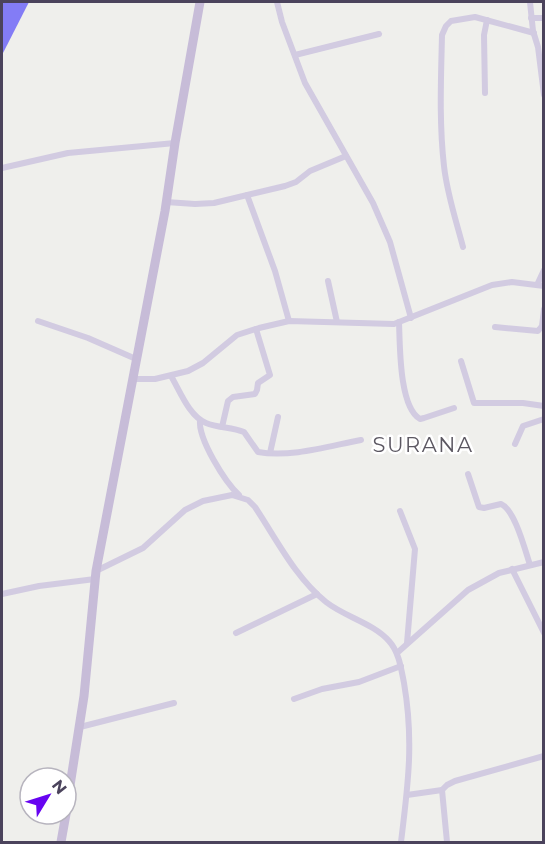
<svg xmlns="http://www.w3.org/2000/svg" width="545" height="844" viewBox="0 0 545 844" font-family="Montserrat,sans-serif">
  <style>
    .water { fill: #837cf6 }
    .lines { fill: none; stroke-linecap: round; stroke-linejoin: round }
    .street { stroke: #d2cbe1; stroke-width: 6 }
    .secondary { stroke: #c7bcd8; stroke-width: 9 }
    .labels { text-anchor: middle; stroke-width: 5; stroke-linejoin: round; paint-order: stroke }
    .quarter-label { font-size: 21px; letter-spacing: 1.5px; fill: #5c5862; stroke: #fff }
  </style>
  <rect width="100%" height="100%" fill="#efefec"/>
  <polygon class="water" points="2,2 29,2 2,55"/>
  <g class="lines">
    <g class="street">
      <polyline points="277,2 282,22 305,83 373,203 390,242 411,318"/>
      <polyline points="530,2 533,31 538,47 544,95"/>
      <polyline points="531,18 544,18"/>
      <polyline points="295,55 379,34"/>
      <polyline points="485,93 484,35 487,20"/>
      <polyline points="2,168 68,153 175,143"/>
      <polyline points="247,195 275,271 289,321"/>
      <polyline points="166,202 195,204 214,203 285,186 296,182 310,171 346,156"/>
      <path d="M463,247C456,220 447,194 444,166C439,122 441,79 442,35L446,26L451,21L475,17L534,33"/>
      <polyline points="328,281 337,322"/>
      <polyline points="537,285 544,270"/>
      <polyline points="38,321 88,338 136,359"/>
      <path d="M399,322C400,345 399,407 420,419L424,418L454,408"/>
      <polyline points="495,327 538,331 542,326 544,309"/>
      <polyline points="461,361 474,403 523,403 544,406"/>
      <path d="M171,376C180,391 189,416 206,423C218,428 232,427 244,432L258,452C290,458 329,446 361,440"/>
      <polyline points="133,379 155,379 188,371 203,363 237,335 259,328 289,321 394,324 492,285 512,282 544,286"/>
      <path d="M200,420C198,439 225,482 239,495"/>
      <polyline points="222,427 228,401 233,397 255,394 257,390 258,383 270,375 256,329"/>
      <polyline points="515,444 523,426 544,419"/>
      <polyline points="270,453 278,417"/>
      <path d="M468,474L479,507L484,508L501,504C515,510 525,550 530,565"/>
      <polyline points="400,511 415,549 407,643"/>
      <polyline points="512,569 544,633"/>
      <path d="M96,571L143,548L185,510L203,501L232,495L248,500L255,507C277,540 295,577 326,602C345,617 373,623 389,641C399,652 401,668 404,683C414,741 408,785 401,842"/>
      <polyline points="2,594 39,586 95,579"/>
      <polyline points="236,633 317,594"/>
      <polyline points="397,653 468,590 499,573 544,562"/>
      <polyline points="294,699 322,689 359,682 401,666"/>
      <polyline points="80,727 174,703"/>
      <polyline points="442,790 447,785 455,781 544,756"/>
      <polyline points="407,795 442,790 447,842"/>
    </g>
    <g class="secondary">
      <polyline points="66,811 84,696 96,571 165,211 175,143 200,2"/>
      <polyline points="61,842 66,814"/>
    </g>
  </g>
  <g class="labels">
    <g class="quarter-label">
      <text x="423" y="452">SURANA</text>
    </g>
  </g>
  <rect width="545" height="844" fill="none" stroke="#4b435c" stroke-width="6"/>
  <g transform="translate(48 796) rotate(52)"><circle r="28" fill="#ffffff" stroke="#b7b4be" stroke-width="1.5"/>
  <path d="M0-4.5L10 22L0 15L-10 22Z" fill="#6704f1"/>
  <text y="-9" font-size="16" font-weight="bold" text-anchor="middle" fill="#4b435c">N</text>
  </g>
</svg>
